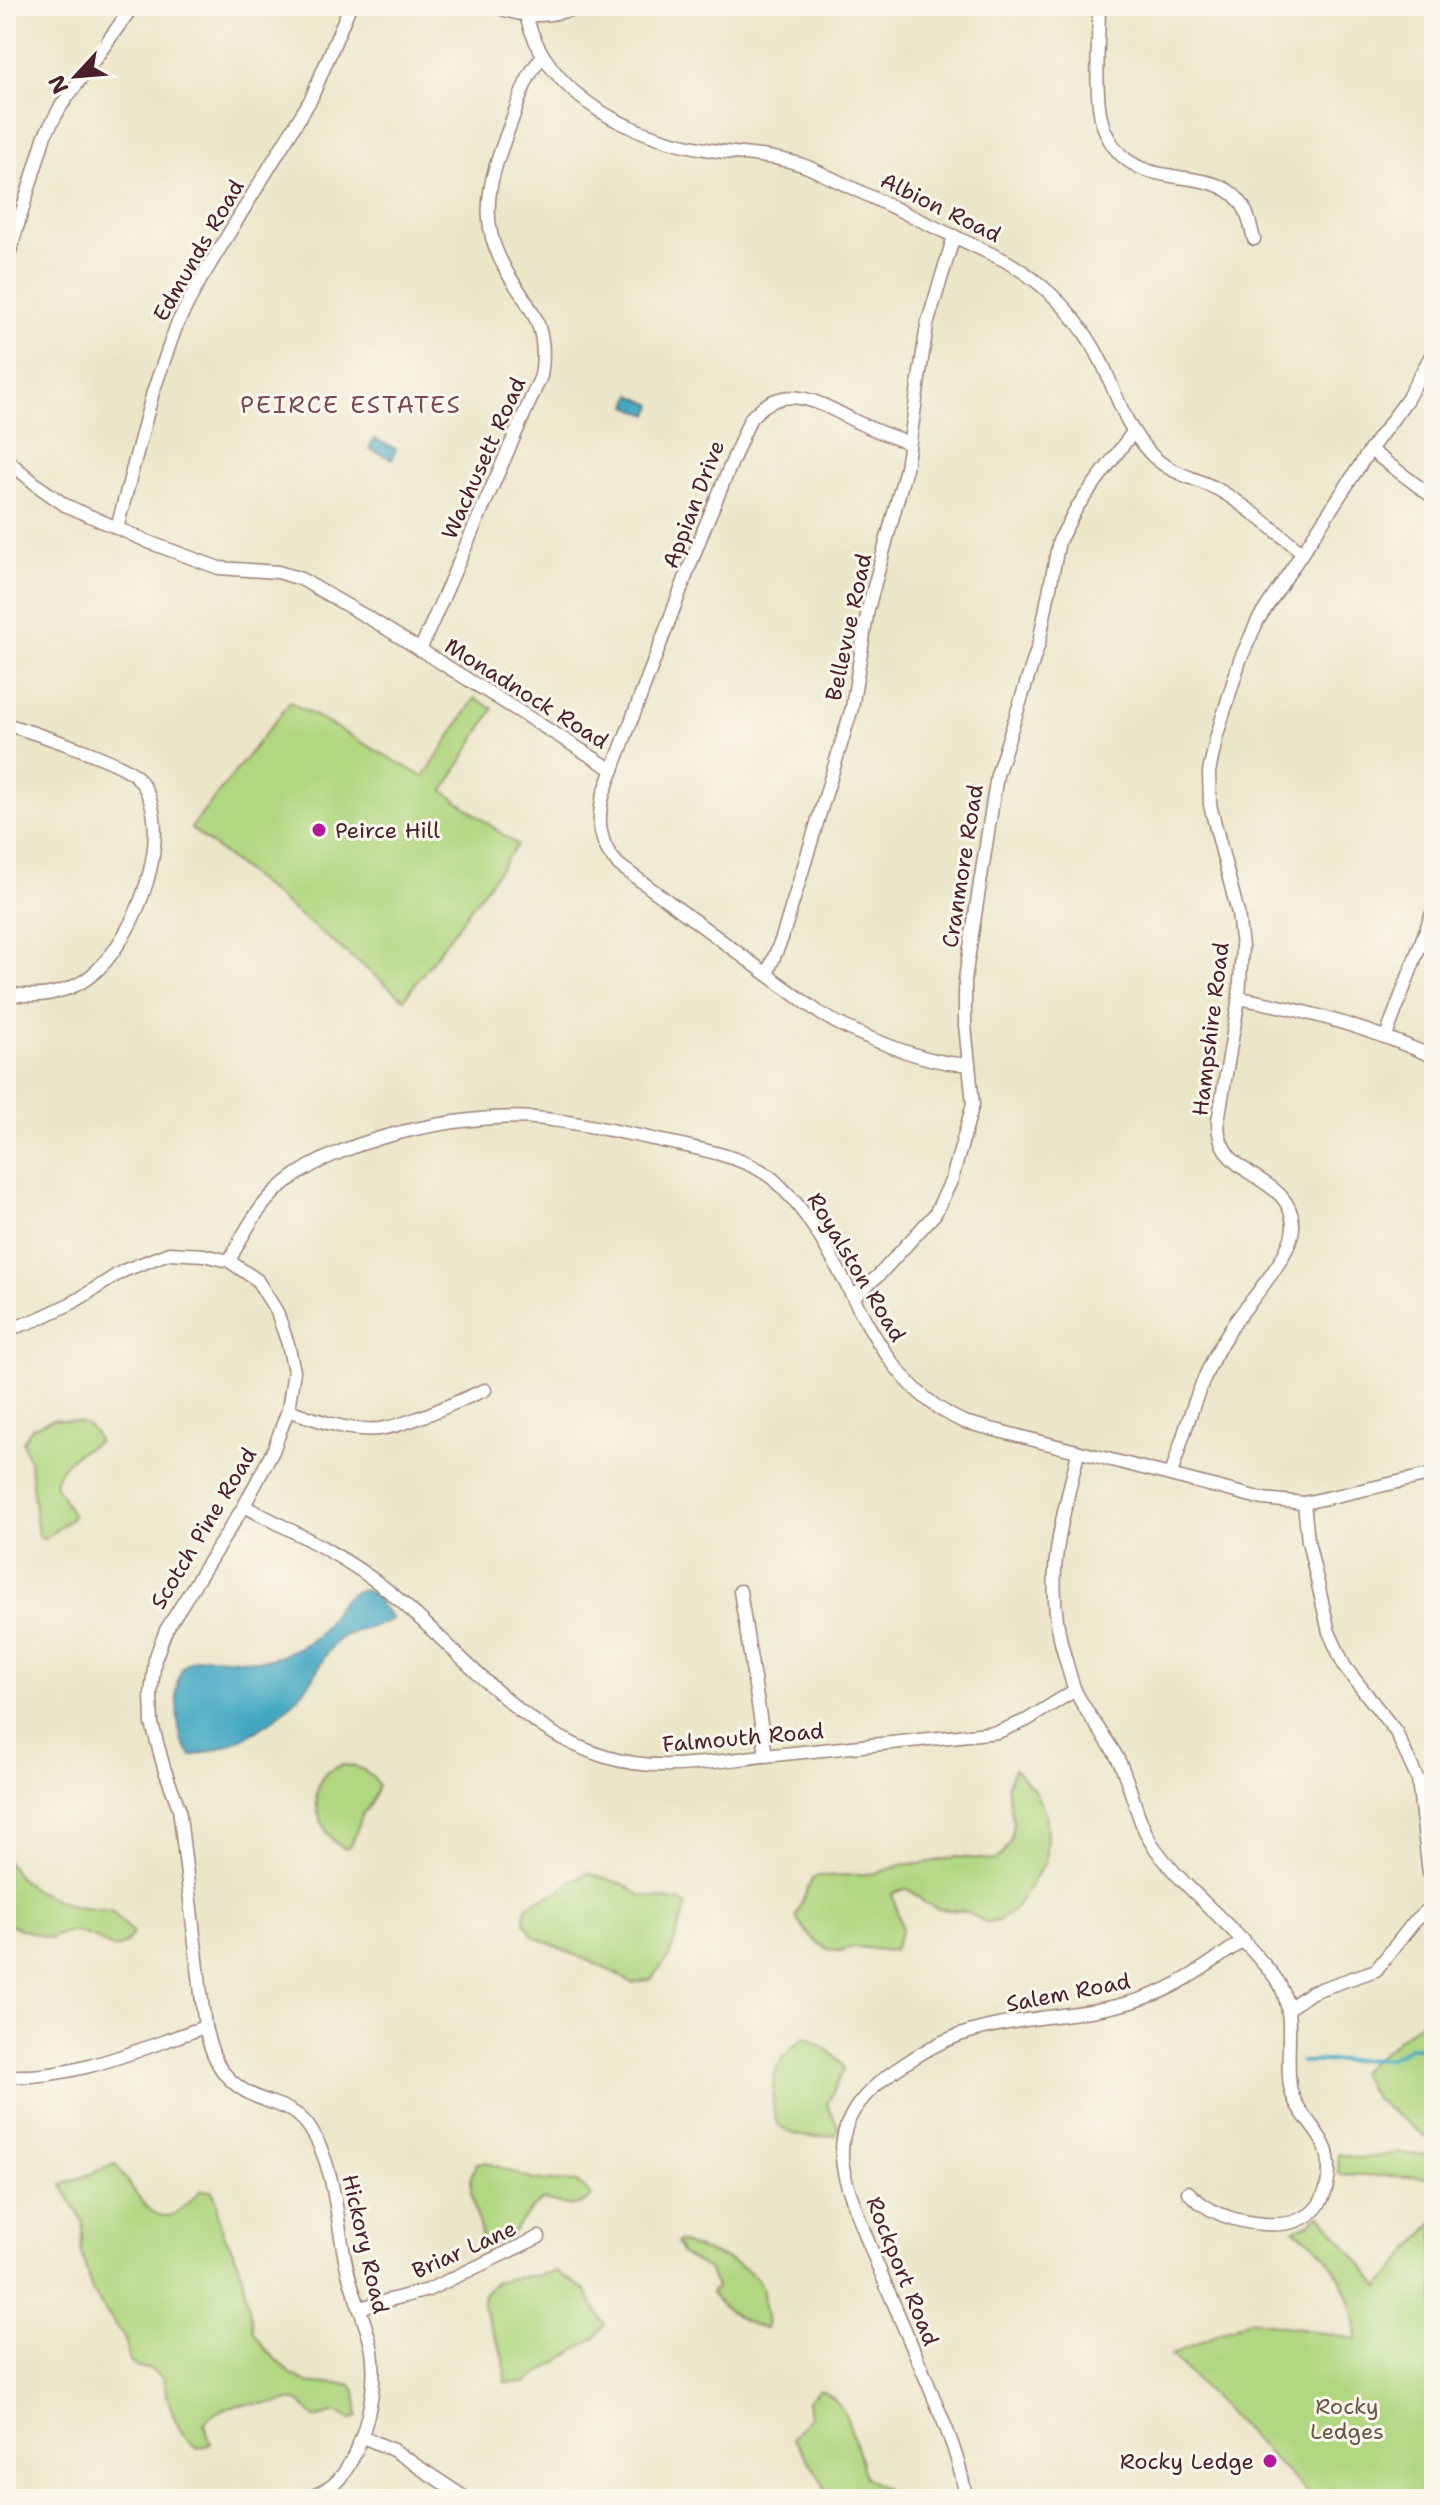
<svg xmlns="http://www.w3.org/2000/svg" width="1440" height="2505" viewBox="0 0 1440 2505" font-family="'Shantell Sans',sans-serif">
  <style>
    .green { fill: #b1d781; stroke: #7e7b56; stroke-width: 2 }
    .water { fill: #42a8c2; stroke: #466476; stroke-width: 2 }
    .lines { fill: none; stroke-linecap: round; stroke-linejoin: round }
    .stream { stroke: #42a8c2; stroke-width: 4 }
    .minor-casing { stroke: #9b827a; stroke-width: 15 }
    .minor { stroke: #fff; stroke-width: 12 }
    .poi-dot { fill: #b5179e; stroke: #fbf7ec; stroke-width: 3 }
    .labels { text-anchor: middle; stroke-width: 6; stroke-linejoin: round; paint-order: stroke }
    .street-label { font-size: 22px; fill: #4a1f2b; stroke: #fbf7ec }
    .poi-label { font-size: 22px; fill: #4a1f2b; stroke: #fbf7ec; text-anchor: start }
    .park-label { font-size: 22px; fill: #695645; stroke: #fbf7ec }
    .neighbourhood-label { font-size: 24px; letter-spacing: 2px; fill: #7a4856; stroke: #fbf7ec }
  </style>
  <rect width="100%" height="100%" fill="#fbf7ec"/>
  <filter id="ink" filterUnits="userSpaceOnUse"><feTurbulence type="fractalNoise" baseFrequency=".0125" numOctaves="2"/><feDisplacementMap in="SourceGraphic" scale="16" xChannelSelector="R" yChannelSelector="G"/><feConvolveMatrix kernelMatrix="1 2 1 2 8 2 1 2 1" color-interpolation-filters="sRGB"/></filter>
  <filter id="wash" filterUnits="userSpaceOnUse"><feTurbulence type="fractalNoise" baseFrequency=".006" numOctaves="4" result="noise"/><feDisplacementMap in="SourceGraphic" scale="32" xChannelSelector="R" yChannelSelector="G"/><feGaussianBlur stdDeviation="1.8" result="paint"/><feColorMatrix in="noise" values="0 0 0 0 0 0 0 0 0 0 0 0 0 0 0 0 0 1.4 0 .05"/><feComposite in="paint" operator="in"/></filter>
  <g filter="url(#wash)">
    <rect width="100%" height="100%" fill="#ece6c9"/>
    <g class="green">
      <polygon points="475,698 493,709 444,791 517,845 404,999 191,828 290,702 424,777"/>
      <path d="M52,1419C71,1420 95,1421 98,1442C77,1453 61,1460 55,1484L72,1514V1518L44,1539L38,1536L30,1465L23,1442L32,1428Z"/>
      <path d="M341,1765C358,1766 370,1769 378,1786L371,1804L363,1813L351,1845L346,1849C326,1842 312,1807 318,1787C321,1775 331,1769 341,1765Z"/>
      <path d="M1014,1769L1033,1788L1045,1812L1047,1836L1045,1862L1013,1911L998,1921L986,1922L963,1911L938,1909L925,1903L910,1890L905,1889L892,1894L902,1929L894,1950C880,1952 869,1947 856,1947C850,1947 844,1951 838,1951C820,1951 803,1930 796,1916L812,1879L818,1876L857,1875L877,1873L905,1864H920L956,1857L995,1860L1002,1855L1010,1842L1013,1821L1007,1786Z"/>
      <path d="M6,1859L17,1876L34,1890L73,1907L111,1911L133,1933C128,1941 123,1948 114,1948C91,1937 75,1923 51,1939L6,1924Z"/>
      <polygon points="587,1873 623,1884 639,1895 681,1902 686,1906 670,1955 651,1979 632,1983 615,1973 533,1936 524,1921 525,1911 530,1904 560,1891 570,1882"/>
      <polygon points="1434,2010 1434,2143 1375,2099 1359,2072"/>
      <path d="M807,2037C821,2047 836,2052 844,2069L827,2104L838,2126L836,2135C820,2137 788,2139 777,2123C771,2114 772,2077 777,2068C783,2057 796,2041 807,2037Z"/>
      <polygon points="1398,2153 1434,2156 1434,2178 1339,2174 1338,2154 1361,2159"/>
      <path d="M486,2162L533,2180L577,2182L592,2196C578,2212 560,2203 543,2200C517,2216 519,2242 484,2246L471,2193V2176L477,2163Z"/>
      <path d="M115,2164C129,2178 148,2231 178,2212C186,2207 193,2197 201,2190L212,2191L217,2201L218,2216L223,2232L239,2263L254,2332L264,2348L291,2374L310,2383L350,2384L355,2390L358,2417L351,2419L336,2412L315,2418C308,2412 305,2404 296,2401C289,2399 283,2402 277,2403C249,2406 225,2399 204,2423L211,2444L198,2448C175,2436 169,2401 163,2378L150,2369L138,2368L129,2360L125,2339L92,2291L81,2252L83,2222L62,2185Z"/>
      <path d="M1320,2214L1380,2287L1434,2221V2499H1313L1171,2355L1250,2320L1357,2339C1355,2298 1333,2250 1294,2230L1309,2224Z"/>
      <path d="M678,2241C702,2253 757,2262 763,2291C764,2296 763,2300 764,2304C765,2314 768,2319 766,2329C747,2325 721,2309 711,2293L716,2287L710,2270L682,2254L676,2243Z"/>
      <path d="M557,2271L585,2290L605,2325L596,2337L525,2383L505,2382L504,2357L483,2307C480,2278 512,2278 531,2276C540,2275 548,2273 557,2271Z"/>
      <path d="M819,2390C849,2396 856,2452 865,2477L883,2488L893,2499H831L817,2473L793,2438L810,2416L808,2401Z"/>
    </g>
    <g class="water">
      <polygon points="632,395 653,405 649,415 628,406"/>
      <polygon points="374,439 396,449 392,459 369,449"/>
      <path d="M361,1590L372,1593L392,1619C376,1629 356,1628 341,1638C325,1649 320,1669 309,1684C279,1723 239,1746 192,1756C178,1743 178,1722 177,1704C170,1624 243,1675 283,1655C292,1650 308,1644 315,1637C332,1623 336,1595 361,1590Z"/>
    </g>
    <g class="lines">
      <polyline class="stream" points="1302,2062 1388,2059 1412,2047 1426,2047 1434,2040"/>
    </g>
  </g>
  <g filter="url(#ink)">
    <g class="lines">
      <g class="minor-casing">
        <g id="minor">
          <path d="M495,6C526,20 552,16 583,6"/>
          <path d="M1099,6C1099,38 1093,100 1104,128C1130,197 1206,162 1238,199C1248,210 1250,225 1254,239"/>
          <path d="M526,16C550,101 635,139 717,151C748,155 778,156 808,167L1006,261C1049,286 1083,322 1104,367C1117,397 1127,429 1150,453C1169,474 1195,477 1219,490C1249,507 1275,531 1302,552"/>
          <polyline points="6,264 45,135 61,106 133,6"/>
          <path d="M909,443C892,437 874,430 857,422C820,403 784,379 750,419L703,531L604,793C596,819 599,846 619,865L821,1014C855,1034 930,1066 969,1064"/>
          <polyline points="1370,450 1434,498"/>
          <polyline points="6,459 38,486 65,505 151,543 219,568 278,572 301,579 374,621 613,770"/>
          <polyline points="117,528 153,392 177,324 198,284 311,99 350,6"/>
          <path d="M420,650L541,376C552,310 514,299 495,247C480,206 494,167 509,128C518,105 525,75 543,56"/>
          <path d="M6,724C33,733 118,759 136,776C182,824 135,944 88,978C64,995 34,998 6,993"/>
          <polyline points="767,974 782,938 852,708 868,609 906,468 927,325 954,236"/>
          <path d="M1239,998C1306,1010 1371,1029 1434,1057"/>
          <polyline points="1386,1036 1434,908"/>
          <path d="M229,1261C243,1235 255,1211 276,1191C330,1139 461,1113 534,1118C573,1121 614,1131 653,1139C688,1147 745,1155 773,1179C852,1249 861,1376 964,1422L1263,1499L1304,1503L1434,1474"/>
          <polyline points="853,1297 878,1276 935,1214 952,1179 973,1104 965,1025 965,979 997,775 1039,643 1059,541 1077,507 1133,432"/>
          <path d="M6,1327L19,1326L38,1319L74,1302L123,1271L169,1253L204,1255L229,1261L257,1280L277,1312L288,1344L294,1371L288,1410L273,1451L244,1506L166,1630L155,1659L151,1694L152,1724L164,1768L179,1808L205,2027C214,2066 227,2087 267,2101C285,2107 301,2113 311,2130C336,2169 336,2220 346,2264C352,2294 367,2322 372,2351C378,2389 364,2448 340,2478C331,2489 317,2495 304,2499"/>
          <path d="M288,1410C317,1420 348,1432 379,1429C410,1425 455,1402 485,1390"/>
          <path d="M1078,1453C1060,1530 1042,1582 1066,1661C1069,1670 1071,1681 1075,1690C1086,1714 1104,1734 1117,1757C1133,1787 1136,1824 1157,1851C1187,1891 1229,1922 1261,1961C1267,1968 1275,1976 1280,1985C1296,2016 1285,2052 1290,2086C1294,2111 1317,2126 1326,2149C1329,2156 1329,2165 1329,2172C1326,2212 1302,2227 1264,2224C1235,2222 1208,2213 1188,2192"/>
          <path d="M1171,1475C1187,1424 1201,1373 1231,1328C1247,1303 1295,1254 1293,1224C1289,1172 1217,1181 1218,1121L1239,998L1242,947L1238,913L1210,805L1209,772L1217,735L1240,660L1258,620L1370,450L1406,401L1434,350"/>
          <polyline points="1304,1503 1308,1541 1329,1632 1345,1667 1396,1732 1418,1780 1429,1873 1434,1887"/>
          <path d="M244,1506C292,1531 343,1555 386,1589C459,1647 513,1728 606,1757C661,1774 719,1760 774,1755C849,1747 924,1740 998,1732L1027,1720L1075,1690"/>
          <polyline points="740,1591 766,1755"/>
          <polyline points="1289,2008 1312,1992 1376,1970 1414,1922 1434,1904"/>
          <path d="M6,2076C75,2080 141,2048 205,2027"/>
          <polyline points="359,2308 428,2290 539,2237"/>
          <polyline points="363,2437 393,2450 467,2499"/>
          <path d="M966,2499C960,2456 942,2418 926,2379C899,2315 870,2252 848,2187C828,2128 859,2093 906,2063C924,2051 945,2039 966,2033C1026,2014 1091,2018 1150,1996C1184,1984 1214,1960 1244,1940"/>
        </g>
      </g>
      <use href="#minor" class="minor"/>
    </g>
  </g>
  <g class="poi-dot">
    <circle cx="319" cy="830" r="8"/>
    <circle cx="1270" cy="2461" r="8"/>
  </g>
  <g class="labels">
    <g class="street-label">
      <text transform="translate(941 207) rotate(26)" y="8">Albion Road</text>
      <text transform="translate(198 250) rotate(-60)" y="8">Edmunds Road</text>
      <text transform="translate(483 458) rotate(-66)" y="8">Wachusett Road</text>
      <text transform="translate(693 504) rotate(-69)" y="8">Appian Drive</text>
      <text transform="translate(848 627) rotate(-78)" y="8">Bellevue Road</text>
      <text transform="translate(527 693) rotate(32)" y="8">Monadnock Road</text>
      <text transform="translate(962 866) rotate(-81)" y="8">Cranmore Road</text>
      <text transform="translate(1210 1029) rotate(-83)" y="8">Hampshire Road</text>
      <text transform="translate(857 1267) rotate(59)" y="8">Royalston Road</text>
      <text transform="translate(203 1528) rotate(-59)" y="8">Scotch Pine Road</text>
      <text transform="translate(743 1737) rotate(-5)" y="8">Falmouth Road</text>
      <text transform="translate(1068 1992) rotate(-11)" y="8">Salem Road</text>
      <text transform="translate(366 2244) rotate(77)" y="8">Hickory Road</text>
      <text transform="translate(464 2249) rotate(-24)" y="8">Briar Lane</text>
      <text transform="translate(903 2271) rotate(68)" y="8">Rockport Road</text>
    </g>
    <g class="poi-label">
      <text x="335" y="838">Peirce Hill</text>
      <text x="1254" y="2469" text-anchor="end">Rocky Ledge</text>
    </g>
    <g class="park-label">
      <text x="1347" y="2414">Rocky<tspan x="1347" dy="25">Ledges</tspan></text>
    </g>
    <g class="neighbourhood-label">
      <text x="351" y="413">PEIRCE ESTATES</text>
    </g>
  </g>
  <rect width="1440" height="2505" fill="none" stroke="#fbf7ec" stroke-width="32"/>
  <g transform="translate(76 76) rotate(244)" stroke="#fbf7ec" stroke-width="6" paint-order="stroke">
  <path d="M0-6L14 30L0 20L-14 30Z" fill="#4a1f2b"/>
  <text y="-12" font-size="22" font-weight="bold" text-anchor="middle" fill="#4a1f2b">N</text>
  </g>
</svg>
